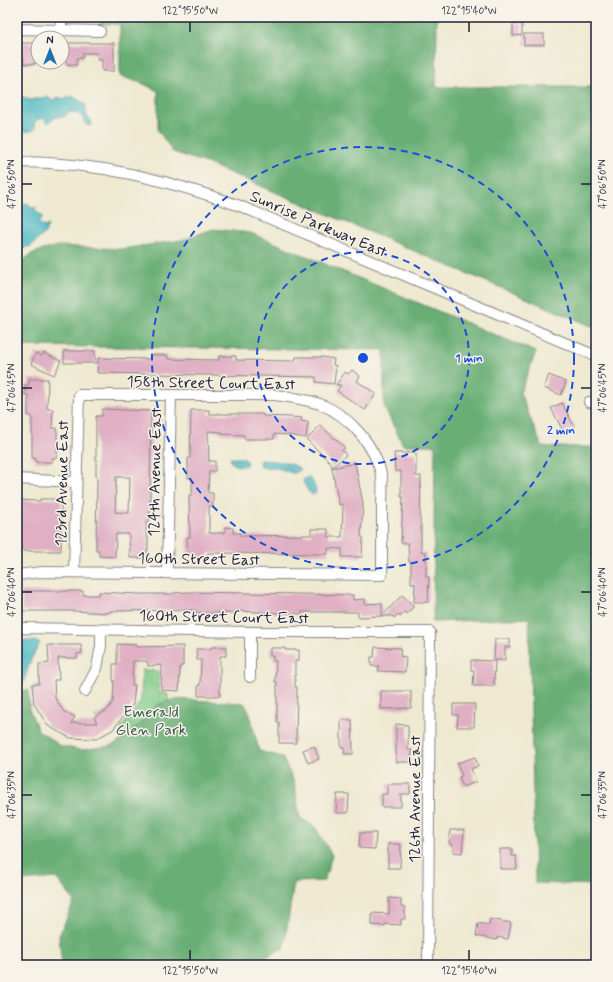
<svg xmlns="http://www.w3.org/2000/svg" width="613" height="982" viewBox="0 0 613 982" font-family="Mynerve,sans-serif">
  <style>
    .green { fill: #7fca88; stroke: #507662 }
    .forest { fill: #67ae74; stroke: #446858 }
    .water { fill: #4ab8c2; stroke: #366d7e }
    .building { fill: #e0afc4; fill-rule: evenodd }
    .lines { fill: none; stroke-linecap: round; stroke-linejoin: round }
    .minor-casing { stroke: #888686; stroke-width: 12 }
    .minor { stroke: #fff; stroke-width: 10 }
    .ticks { fill: none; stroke: #22223b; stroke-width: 1.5 }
    .ring { fill: none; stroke: #1d4ed8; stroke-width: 2; stroke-dasharray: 7 5 }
    .labels { text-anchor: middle; stroke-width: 3; stroke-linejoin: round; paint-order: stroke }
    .street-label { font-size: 16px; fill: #22223b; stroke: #f7f3e8 }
    .park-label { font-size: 16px; fill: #3e5452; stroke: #f7f3e8 }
    .centre { fill: #1d4ed8; stroke: #f7f3e8; stroke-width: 2 }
    .ring-label { font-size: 12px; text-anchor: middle; font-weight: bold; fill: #1d4ed8; stroke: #f7f3e8; stroke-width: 3; stroke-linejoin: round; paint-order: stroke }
    .neatline { fill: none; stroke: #22223b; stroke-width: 1.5 }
    .ticks-label { font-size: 10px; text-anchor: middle; fill: #22223b }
  </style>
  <rect width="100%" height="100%" fill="#f7f3e8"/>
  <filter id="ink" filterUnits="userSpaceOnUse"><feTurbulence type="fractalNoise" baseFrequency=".025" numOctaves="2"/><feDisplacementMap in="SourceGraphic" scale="8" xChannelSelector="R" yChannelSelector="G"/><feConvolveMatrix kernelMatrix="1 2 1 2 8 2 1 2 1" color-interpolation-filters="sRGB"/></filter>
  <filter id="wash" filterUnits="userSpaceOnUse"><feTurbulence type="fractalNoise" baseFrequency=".012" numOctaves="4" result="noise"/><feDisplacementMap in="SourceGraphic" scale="16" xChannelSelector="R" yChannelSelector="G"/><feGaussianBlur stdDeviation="0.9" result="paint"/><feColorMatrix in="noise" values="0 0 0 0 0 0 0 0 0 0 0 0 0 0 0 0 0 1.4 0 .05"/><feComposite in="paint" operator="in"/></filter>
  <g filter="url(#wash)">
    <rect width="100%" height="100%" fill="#eee9d0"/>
    <polygon class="green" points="142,670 158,671 159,693 168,694 169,741 138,738 120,730 141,701"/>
    <g class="forest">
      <polygon points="100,17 437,17 436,87 596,87 596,328 209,164 173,152 158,130 158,91 144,84 120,76 120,24 100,24"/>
      <polygon points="213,229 251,233 536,352 520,393 542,447 596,447 596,885 535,883 529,618 433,622 435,445 403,445 384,407 384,350 17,346 17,265 33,253 58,246 122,249 182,240"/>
      <polygon points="29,690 29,709 38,730 60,746 81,750 111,746 127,737 157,705 174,699 244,703 249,711 259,751 282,757 294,782 300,818 315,827 332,855 324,881 294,882 284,947 257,962 254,965 62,965 59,936 74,901 56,878 22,881 17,885 17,691"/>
    </g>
    <g class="water">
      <path d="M17,94L29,100L47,97L54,101L58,97L65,99L72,96L85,104L87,117L91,120V126L86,125C82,115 79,112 68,112L65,117H56L51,121L47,123L43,118L36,120L34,124L36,128L33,131L17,132Z"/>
      <polygon points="17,201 22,204 27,203 33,208 36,207 35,211 43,216 39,222 40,225 45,227 48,225 45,233 30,247 28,246 20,251 17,258"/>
      <path d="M232,458H243L247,461L246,465C240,467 236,466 231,462L230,459Z"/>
      <path d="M260,460C271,461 293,461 300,469L295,473H292L278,468L261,467L259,465Z"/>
      <path d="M308,477C313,481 316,487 316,493L313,495L309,492L303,482L304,479Z"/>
      <polygon points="20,641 35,641 40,643 31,659 23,684 17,687 17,642"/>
    </g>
    <g id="blocks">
      <g class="building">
        <polygon points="513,24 522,24 522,35 513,36"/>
        <rect x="524" y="34" width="20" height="11"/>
        <polygon points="17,43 35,43 35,64 24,64 24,58 20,58 20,53 17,53"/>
        <polygon points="66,43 114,43 114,71 102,71 102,60 97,60 97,53 83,53 83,58 77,58 77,65 66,64"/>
        <rect x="64" y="351" width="31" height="12"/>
        <polygon points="36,353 42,356 44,353 61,361 54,375 31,364"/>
        <polygon points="150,355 167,355 168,359 219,360 219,356 236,356 236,360 295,361 296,357 322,357 334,359 333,365 336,366 334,384 316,382 316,377 97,373 98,358 150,359"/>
        <polygon points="352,370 360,376 357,381 376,394 365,410 337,391 341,385 336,385 345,372 348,374"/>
        <polygon points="549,375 566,382 561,395 544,388"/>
        <polygon points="29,379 48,379 47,409 53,409 52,428 57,428 57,458 52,458 52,462 35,462 35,458 32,458 32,416 28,416 28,395 25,395 25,385 29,385"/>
        <polygon points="562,403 575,428 564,433 551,408"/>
        <path d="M102,409L151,411L150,508L149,522H146V537H148V550H147V558H130L129,534H116L115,557L99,556V550H96L97,477H96V416H102ZM116,477H130L129,513L115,512Z"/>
        <polygon points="191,410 209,410 209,414 263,414 263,416 291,417 302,418 301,421 308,422 306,438 289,435 274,434 274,439 244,439 244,435 221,434 222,432 208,431 209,461 215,461 215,471 209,471 208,493 213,493 213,506 209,506 209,533 225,533 225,527 233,528 233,533 240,533 240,536 311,535 311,529 328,529 328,537 342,537 343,504 339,505 331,463 307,440 320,425 345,448 342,450 346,455 332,468 355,463 363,504 361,537 363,537 362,557 342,557 342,549 328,548 328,554 208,553 208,556 188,557 187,537 190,537 189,495 192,495 192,478 188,478 188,458 190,458"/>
        <polygon points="394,453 416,453 416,476 421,476 420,524 421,524 421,552 426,552 426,577 429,577 428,602 414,602 415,583 411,583 411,562 409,562 408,543 401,543 403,497 401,497 401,471 395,471"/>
        <polygon points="40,499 61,499 61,551 23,551 23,548 17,549 17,500 40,501"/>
        <polygon points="22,591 83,591 83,595 99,595 99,592 138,594 172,594 173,593 189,592 353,595 353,600 365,599 365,604 382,603 382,616 358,617 358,612 302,612 302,614 235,611 235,613 196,613 196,610 110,611 109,613 72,611 22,611"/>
        <polygon points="402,595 414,606 407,614 404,612 400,617 398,614 394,618 393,616 382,616"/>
        <polygon points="495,639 510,639 510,647 505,647 505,660 494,660"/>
        <polygon points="117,644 136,645 136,647 183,646 183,666 180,666 179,691 161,690 162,665 148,666 147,661 133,661 132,685 135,685 133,704 114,728 114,729 96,739 70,738 48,726 34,704 32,684 39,684 39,664 49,663 48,645 81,645 82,653 77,654 77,658 58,658 59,680 54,680 55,698 63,711 75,717 71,723 97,723 94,717 106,711 113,702 114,680 113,680 113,664 117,664"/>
        <polygon points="211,647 226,647 226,656 220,656 220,696 198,696 198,685 200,685 201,660 197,660 196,649 211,649"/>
        <polygon points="375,647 401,648 400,656 406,657 405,672 378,671 379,666 371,666 371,657 374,657"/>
        <polygon points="270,648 285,648 285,650 299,650 299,661 295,661 295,687 297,687 296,743 279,743 279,722 277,722 277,682 275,682 276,661 273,661 273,656 270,656"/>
        <polygon points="471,660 495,661 494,686 473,686 474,670 471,670"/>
        <polygon points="381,691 411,691 411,708 381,709"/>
        <polygon points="453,704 475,704 474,727 457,727 458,715 453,715"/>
        <polygon points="341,720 352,720 353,754 344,754 344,747 341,747"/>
        <polygon points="396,724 408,725 408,750 412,750 411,762 396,762"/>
        <polygon points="314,746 319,759 308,763 303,750"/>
        <polygon points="475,757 478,766 471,769 476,782 463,787 459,777 462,776 457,763"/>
        <polygon points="387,784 410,784 410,794 401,794 401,807 382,807 382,794 387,794"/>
        <polygon points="337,794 349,794 348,813 336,813"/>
        <polygon points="450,830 464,830 462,853 453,852 453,844 449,844"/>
        <polygon points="360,833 376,833 375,849 359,848"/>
        <polygon points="388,844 401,844 400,868 388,868"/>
        <polygon points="500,849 512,849 512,856 516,856 517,869 500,869"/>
        <polygon points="389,898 401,899 401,907 405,907 405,919 401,919 401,925 385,924 385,926 372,925 372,913 389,914"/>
        <polygon points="490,919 511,923 508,939 497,937 497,940 476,936 478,923 489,925"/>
      </g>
    </g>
  </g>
  <g filter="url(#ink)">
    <use href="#blocks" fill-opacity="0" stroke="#888686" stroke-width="1"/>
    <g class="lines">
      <g class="minor-casing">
        <g id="minor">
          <polyline points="61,17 61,29"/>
          <polyline points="17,29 100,31"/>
          <path d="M17,162C96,162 165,179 240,206L596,356"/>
          <polyline points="589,402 596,403"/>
          <polyline points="17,479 75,482"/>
          <polyline points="167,573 171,395"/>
          <path d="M17,575L42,572L382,575C382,553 382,531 382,508C382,499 383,488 382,478C376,446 350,416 320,404C305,399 290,397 275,395H79L74,572"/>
          <polyline points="17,629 24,628 250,632 430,632 428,965"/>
          <polyline points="250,632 250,677"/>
          <polyline points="85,691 97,668 101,646 101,630"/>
        </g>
      </g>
      <use href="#minor" class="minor"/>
    </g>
  </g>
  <path class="ticks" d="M190,22V32M469,22V32M22,184H32M581,184H591M22,388H32M581,388H591M22,592H32M581,592H591M22,795H32M581,795H591M190,950V960M469,950V960"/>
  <g class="ring">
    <circle cx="363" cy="358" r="106"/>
    <circle cx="363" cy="358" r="211"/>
  </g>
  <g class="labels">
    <g class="street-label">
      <text transform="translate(319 223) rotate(23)" y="6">Sunrise Parkway East</text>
      <text transform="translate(211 382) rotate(1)" y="6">158th Street Court East</text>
      <text transform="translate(154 472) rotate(-89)" y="6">124th Avenue East</text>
      <text transform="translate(61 483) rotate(-89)" y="6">123rd Avenue East</text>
      <text transform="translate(199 558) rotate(1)" y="6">160th Street East</text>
      <text transform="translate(224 616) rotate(1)" y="6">160th Street Court East</text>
      <text transform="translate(414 799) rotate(-90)" y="6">126th Avenue East</text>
    </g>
    <g class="park-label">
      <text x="151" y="717">Emerald<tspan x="151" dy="18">Glen Park</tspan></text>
    </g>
  </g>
  <circle cx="363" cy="358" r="6" class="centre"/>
  <g class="ring-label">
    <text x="469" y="362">1 min</text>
    <text x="561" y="434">2 min</text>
  </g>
  <rect width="613" height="982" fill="none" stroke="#f7f3e8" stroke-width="44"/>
  <g transform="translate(50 50)"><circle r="19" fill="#f7f3e8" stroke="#a29fa3"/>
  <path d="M0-3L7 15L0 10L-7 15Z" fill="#1f6fb2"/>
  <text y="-6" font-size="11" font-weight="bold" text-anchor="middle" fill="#22223b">N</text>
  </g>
  <rect x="22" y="22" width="569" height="938" class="neatline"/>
  <g class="ticks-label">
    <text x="190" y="14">122°15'50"W</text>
    <text x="469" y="14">122°15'40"W</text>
    <text transform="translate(11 184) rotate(-90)" y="4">47°06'50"N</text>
    <text transform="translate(602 184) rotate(-90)" y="4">47°06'50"N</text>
    <text transform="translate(11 388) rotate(-90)" y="4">47°06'45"N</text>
    <text transform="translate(602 388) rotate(-90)" y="4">47°06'45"N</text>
    <text transform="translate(11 592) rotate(-90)" y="4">47°06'40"N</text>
    <text transform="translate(602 592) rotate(-90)" y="4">47°06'40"N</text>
    <text transform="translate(11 795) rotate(-90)" y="4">47°06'35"N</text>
    <text transform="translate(602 795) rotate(-90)" y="4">47°06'35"N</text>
    <text x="190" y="974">122°15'50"W</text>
    <text x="469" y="974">122°15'40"W</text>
  </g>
</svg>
